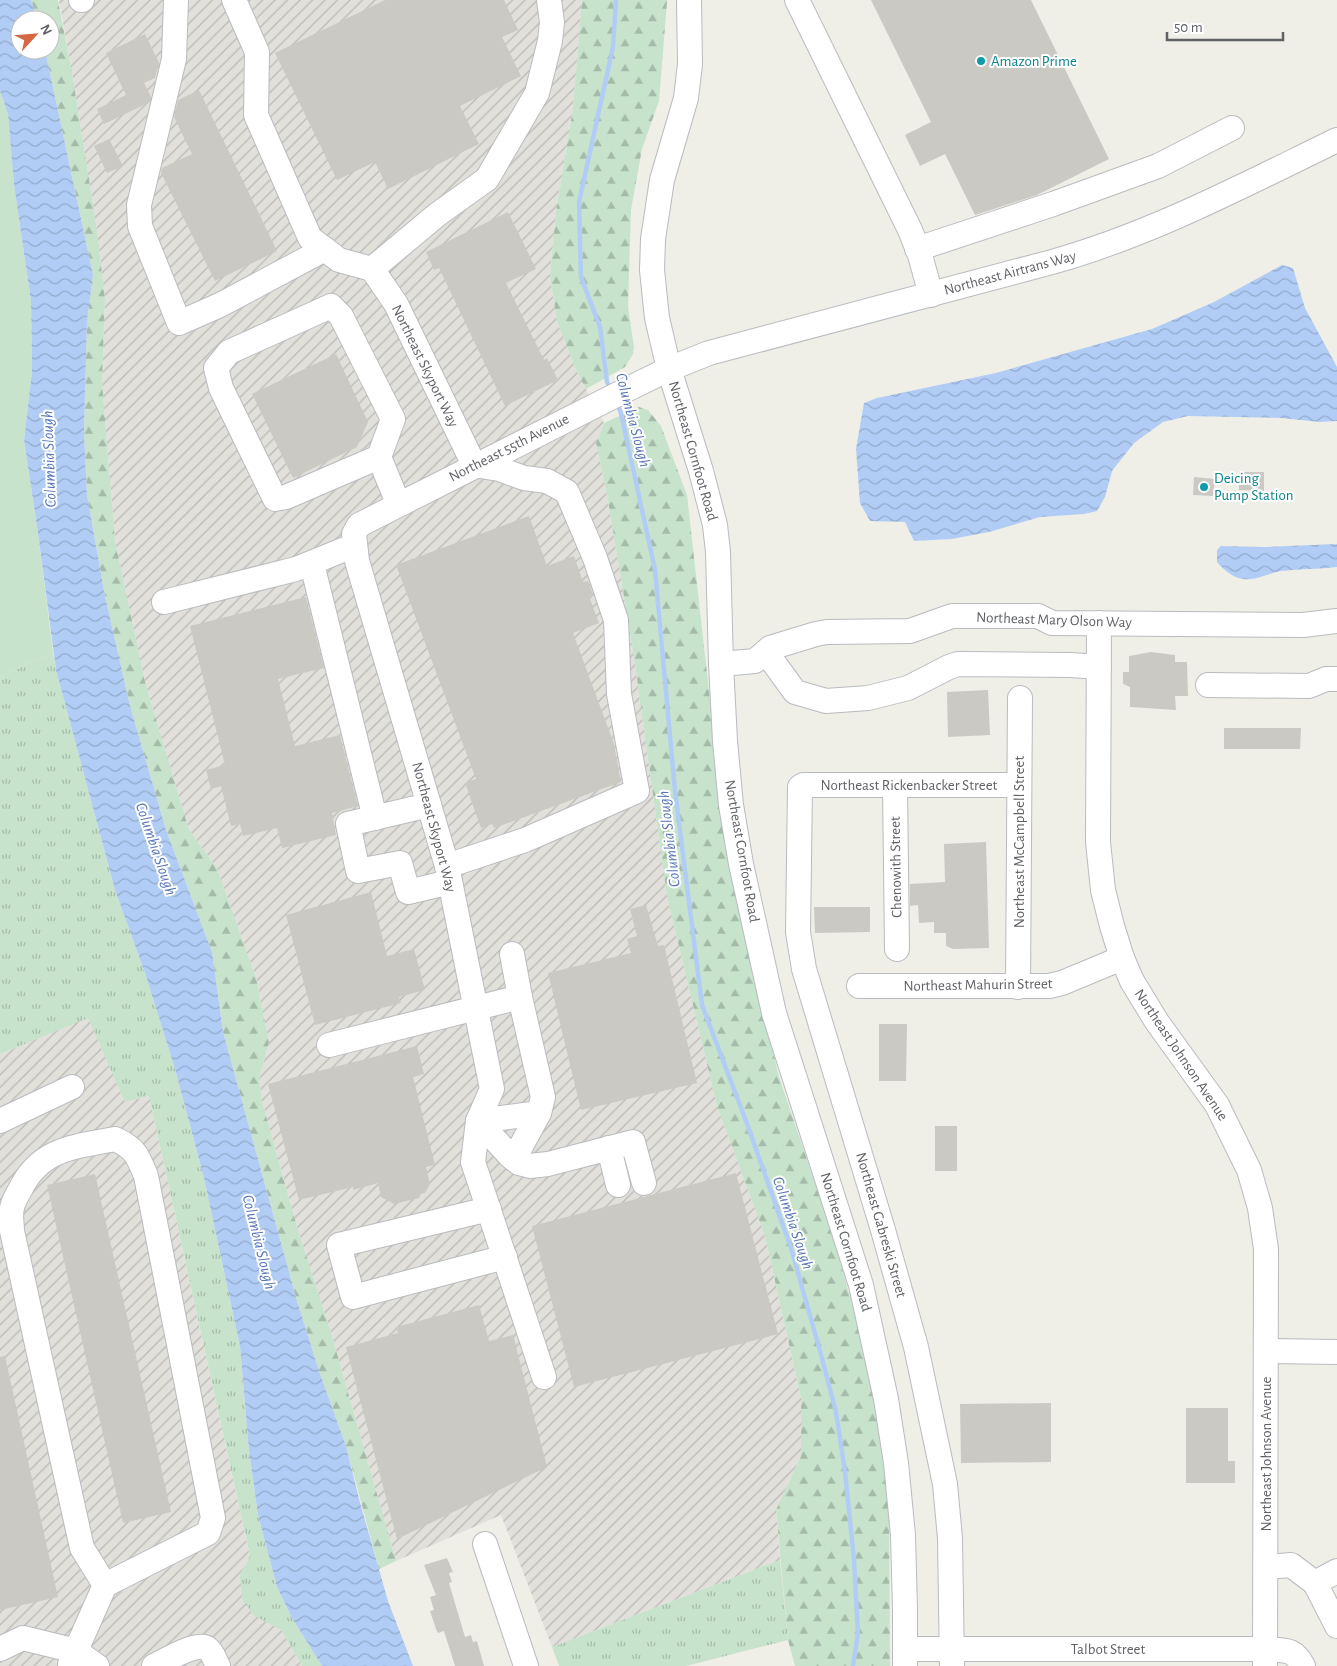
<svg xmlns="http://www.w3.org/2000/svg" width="1337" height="1666" font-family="'Alegreya Sans',sans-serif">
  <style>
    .industrial { fill: url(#industrial-furrows) }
    .grass { fill: url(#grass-tufts) }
    .forest { fill: url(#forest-firs) }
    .park { fill: #c7e3cc }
    .water { fill: url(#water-waves) }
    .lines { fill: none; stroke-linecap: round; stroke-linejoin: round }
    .stream { stroke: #b1cdf6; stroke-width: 4.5 }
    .building { fill: #cbc9c4 }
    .minor-casing { stroke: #b9bbbf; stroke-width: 26 }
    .minor { stroke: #fff; stroke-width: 24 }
    .culture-dot { fill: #0f9aa8; stroke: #fff; stroke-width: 2 }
    .labels { text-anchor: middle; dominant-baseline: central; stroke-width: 4; stroke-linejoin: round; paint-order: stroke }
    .culture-label { font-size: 15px; fill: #0d838f; stroke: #fff; text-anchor: start }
    .street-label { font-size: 15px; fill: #5f6166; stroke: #fff }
    .water-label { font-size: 16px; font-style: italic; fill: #5575b7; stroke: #fff }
  </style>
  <defs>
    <pattern id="industrial-furrows" width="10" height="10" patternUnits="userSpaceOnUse" patternTransform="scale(1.25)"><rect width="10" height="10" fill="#e1e0db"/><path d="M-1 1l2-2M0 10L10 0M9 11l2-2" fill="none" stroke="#bab9b5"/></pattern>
    <pattern id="grass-tufts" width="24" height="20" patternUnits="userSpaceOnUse" patternTransform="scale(1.25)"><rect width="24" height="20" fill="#c7e3cc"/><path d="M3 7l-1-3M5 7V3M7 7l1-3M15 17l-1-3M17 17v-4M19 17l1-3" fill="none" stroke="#a5bba9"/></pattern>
    <pattern id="forest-firs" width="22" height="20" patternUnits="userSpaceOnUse" patternTransform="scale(1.25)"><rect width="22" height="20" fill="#c7e3cc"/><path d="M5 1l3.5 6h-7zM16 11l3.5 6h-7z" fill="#a5bba9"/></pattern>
    <pattern id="water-waves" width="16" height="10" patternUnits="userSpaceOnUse" patternTransform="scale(1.25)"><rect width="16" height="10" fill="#b1cdf6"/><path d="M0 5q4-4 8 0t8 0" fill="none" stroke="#93aacb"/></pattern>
  </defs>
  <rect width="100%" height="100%" fill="#efefe7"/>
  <g class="industrial">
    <polygon points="59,0 582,0 573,108 556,212 550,276 557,321 576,370 604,423 596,443 607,495 634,657 667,896 717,1106 765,1236 801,1398 801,1456 776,1510 780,1560 552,1647 501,1515 396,1561 332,1336 297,1227 262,1101 259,1079 269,1042 256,978 217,868 189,830 145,682 115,541 102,382 105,299 96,223 72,73"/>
    <polygon points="88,1017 125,1102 149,1096 250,1557 240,1575 269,1623 281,1630 302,1666 0,1666 0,1054"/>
  </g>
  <g class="grass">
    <polygon points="53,652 56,670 115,890 145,973 175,1069 204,1178 240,1346 249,1451 258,1515 277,1587 292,1618 322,1666 302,1666 281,1630 253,1615 242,1599 240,1575 250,1556 149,1096 125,1102 88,1018 0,1054 0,677"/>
    <polygon points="780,1560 788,1640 686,1666 559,1666 552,1647"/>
  </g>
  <g class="forest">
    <polygon points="31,0 58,0 72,73 96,223 105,299 102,382 115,541 145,682 189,830 217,868 256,978 269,1042 259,1079 262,1101 297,1227 332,1336 396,1561 379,1569 346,1446 319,1371 297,1301 223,1032 212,952 166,830 130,706 105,596 87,495 84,433 87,321 93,275 45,50 50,50 50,20 37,20"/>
    <polygon points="582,0 667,0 667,2 659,101 642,149 631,210 628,307 634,347 633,354 625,367 586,389 576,370 557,321 550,276 556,212 573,108"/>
    <polygon points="639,407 648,410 661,426 687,495 728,861 779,1077 835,1242 870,1370 889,1496 890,1666 795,1666 788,1640 776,1510 801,1456 801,1398 765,1236 717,1106 667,896 634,657 607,495 596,443 604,423"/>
  </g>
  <polygon class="park" points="0,91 8,114 14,185 31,301 32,371 24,440 38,533 53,652 0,677"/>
  <g class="water">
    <polygon points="0,0 31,0 37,20 20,20 20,50 45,50 93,275 87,321 84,433 87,495 105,596 130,706 166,830 212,952 223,1032 297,1301 319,1371 346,1446 359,1499 388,1601 413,1666 322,1666 292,1618 277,1587 258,1515 249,1451 240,1346 204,1178 175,1069 145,973 115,890 56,670 38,533 24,440 32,371 31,301 14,185 8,114 0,91"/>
    <polygon points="1282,265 1293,268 1305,308 1337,367 1337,421 1320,422 1281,418 1188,416 1163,422 1134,443 1112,471 1105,497 1097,511 1084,514 1040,517 989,532 952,539 914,541 905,522 870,521 860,503 856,449 864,403 877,398 996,373 1152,329 1214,302"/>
    <path d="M 1337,544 L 1337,567 C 1319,569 1300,569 1281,571 C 1269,573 1256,581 1243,579 C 1233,578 1223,569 1217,562 L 1217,550 L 1221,546 L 1265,547 Z"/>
  </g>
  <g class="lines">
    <g class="stream">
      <polyline points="611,389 607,382 600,327 581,277 579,202 613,47 616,0"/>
      <polyline points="617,403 621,413 655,570 675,791 702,1005 746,1121 791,1248 820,1351 836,1412 845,1472 854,1560 858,1633 853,1666"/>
    </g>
  </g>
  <g class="building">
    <polygon points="385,0 504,0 518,30 502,37 521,76 460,106 479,144 388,189 375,162 337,180 275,53"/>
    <polygon points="871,0 1031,0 1109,159 1037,195 975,215 945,154 920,166 905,135 931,122"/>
    <polygon points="145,34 159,63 155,78 144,83 151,97 150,102 104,124 97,109 126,95 106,53"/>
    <polygon points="199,90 277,251 215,281 161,173 162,168 192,154 174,117 178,100"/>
    <polygon points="109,139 123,166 107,173 94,146"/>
    <polygon points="508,212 536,269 506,283 544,360 547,358 558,380 505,406 439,268 434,270 426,252"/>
    <polygon points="336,354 368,422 357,447 293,478 252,394"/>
    <polygon points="1239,472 1264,472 1264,491 1239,490"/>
    <polygon points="1194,477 1215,479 1213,496 1193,495"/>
    <polygon points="529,516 547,566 574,556 583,582 588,581 593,594 589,596 599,623 573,633 614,744 621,782 494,828 492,824 481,828 465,783 476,779 396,565"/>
    <polygon points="306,597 324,668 278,679 295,746 340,735 358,806 332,813 336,835 282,848 277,828 243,836 240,824 231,826 221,786 211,789 206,770 225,765 190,626"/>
    <polygon points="1151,652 1175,655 1175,662 1187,662 1188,696 1175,696 1176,710 1130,707 1130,687 1123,684 1123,672 1129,672 1129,656"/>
    <polygon points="988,690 990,735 948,737 947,692"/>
    <polygon points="1224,728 1301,728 1300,749 1224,749"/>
    <polygon points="986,842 989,948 953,949 946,946 946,933 934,933 934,922 919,923 918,905 910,906 910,884 945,882 944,844"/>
    <polygon points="371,892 387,956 414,949 425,990 399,997 401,1003 315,1025 286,915"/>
    <polygon points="646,905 658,946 664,945 697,1083 581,1110 548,973 631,953 627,939 637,936 630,909"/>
    <polygon points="814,907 870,907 870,932 815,933"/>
    <polygon points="879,1024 907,1024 906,1081 879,1081"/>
    <polygon points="417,1046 424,1074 413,1077 435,1165 426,1167 430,1184 425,1193 421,1194 419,1198 394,1204 381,1197 378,1183 353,1190 353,1187 299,1200 268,1084"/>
    <rect x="935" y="1126" width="22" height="45"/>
    <polygon points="736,1173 778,1334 574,1387 532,1226"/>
    <polygon points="95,1174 171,1512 123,1523 47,1185"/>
    <polygon points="479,1305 489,1341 513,1335 547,1467 397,1539 346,1347 398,1333 396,1327"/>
    <polygon points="5,1356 58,1597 0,1610 0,1357"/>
    <polygon points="1051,1403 1051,1462 961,1463 960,1404"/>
    <polygon points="1186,1408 1228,1408 1228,1461 1235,1461 1235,1483 1186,1483"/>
    <polygon points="447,1558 453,1572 449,1573 452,1582 449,1583 465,1637 471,1635 473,1642 477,1641 484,1666 455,1666 444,1631 438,1633 436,1629 430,1611 434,1610 430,1597 436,1595 424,1565"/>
  </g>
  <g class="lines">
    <defs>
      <g id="minor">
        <polyline points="81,0 82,0"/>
        <polyline points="176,0 174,59 139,205 140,226 179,323 220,305 325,249"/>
        <polyline points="234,0 257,52 256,115 310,238 339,260 372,269"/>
        <polyline points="689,0 690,64 686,98 662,180 653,239 652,270 657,318 669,369 701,471 715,525 718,552 721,664 725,741 731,805 741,864 774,1013 861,1285 886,1399 896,1463 903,1535 905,1610 905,1666"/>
        <polyline points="797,0 910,230 920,255 931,295"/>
        <polyline points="917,249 1053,204 1158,166 1232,128"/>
        <polyline points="372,269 396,304 474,465 499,469 524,478 547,481 567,492 595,558 616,620 619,694 637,791 525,840 447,866"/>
        <polyline points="372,269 438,214 487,179 537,93 550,41 552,22 549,0"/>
        <polyline points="379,457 393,419 341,316 331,306 229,352 216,368 221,388 275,499 286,497 379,457 398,503"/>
        <polyline points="312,564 375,818"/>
        <polyline points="164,602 296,569 355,545"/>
        <polyline points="1099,623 1098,842 1103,890 1112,926 1122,958 1132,981 1157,1022 1217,1105 1249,1170 1260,1208 1266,1249 1265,1666"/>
        <polyline points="766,652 795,692 826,701 868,698 908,688 949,667 958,664 1071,665 1099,667"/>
        <polyline points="721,664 755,661 770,648 816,634 827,632 910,631 952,616 1038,616 1052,623 1303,625 1337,621"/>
        <polyline points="1208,685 1309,686 1326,679 1337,679"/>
        <polyline points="895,785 897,949"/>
        <polyline points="429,805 348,824 358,871 400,863 408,892 450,882"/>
        <polyline points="512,954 520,997"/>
        <polyline points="859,986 1049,986 1062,983 1122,958"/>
        <polyline points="1018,987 1020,698"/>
        <polyline points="329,1045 520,997 543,1097 539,1113 514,1159"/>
        <polyline points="0,1121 72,1087"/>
        <polyline points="478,1121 510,1156 519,1163 530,1166 548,1164 633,1142 644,1183"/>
        <polyline points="478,1121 539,1113"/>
        <path d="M 115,1139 C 135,1148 138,1156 146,1176 L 213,1518 L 208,1533 L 105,1585 L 82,1548 L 12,1231 C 12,1224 10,1215 12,1208 C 13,1202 17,1195 20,1190 C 40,1148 74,1147 115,1139 Z"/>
        <polyline points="609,1148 618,1185"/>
        <polyline points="489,1209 339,1245 353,1297 505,1257"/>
        <polyline points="1267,1351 1337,1352"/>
        <path d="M 544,1377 L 473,1162 L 478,1121 L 492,1089 L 447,866 L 357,561 L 354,534 L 359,525 L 632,387 L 669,369 L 709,353 L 1052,262 C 1152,234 1244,185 1337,140"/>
        <polyline points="485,1544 526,1666"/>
        <polyline points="1266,1567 1291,1565 1315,1583"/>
        <polyline points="1337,1571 1315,1583 1337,1626"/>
        <polyline points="0,1649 23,1638 76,1651 97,1666"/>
        <path d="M 905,1649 L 1265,1649 C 1284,1651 1293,1647 1303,1666"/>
        <polyline points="70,1664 105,1585"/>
        <path d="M 154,1666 C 165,1661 198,1640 208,1649 C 213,1652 215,1661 218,1666"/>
        <polyline points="952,1666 950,1538 945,1484 916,1347 883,1230 804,969 798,932 800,787 803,785 1019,785"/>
      </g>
    </defs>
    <use href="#minor" class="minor-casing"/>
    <use href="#minor" class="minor"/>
  </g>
  <g class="culture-dot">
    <circle cx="981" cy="61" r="5"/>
    <circle cx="1204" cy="487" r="5"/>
  </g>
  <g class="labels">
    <g class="culture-label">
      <text x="991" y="61">Amazon Prime</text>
      <text x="1214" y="478">Deicing<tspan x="1214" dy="17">Pump Station</tspan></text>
    </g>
    <g class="street-label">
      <text transform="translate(1010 273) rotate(-15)">Northeast Airtrans Way</text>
      <text transform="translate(425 366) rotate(64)">Northeast Skyport Way</text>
      <text transform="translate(509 448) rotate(-27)">Northeast 55th Avenue</text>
      <text transform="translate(693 451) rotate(74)">Northeast Cornfoot Road</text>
      <text transform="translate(1054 620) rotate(2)">Northeast Mary Olson Way</text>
      <text x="909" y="785">Northeast Rickenbacker Street</text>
      <text transform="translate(434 827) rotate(75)">Northeast Skyport Way</text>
      <text transform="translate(1019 842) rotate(-90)">Northeast McCampbell Street</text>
      <text transform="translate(742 851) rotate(80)">Northeast Cornfoot Road</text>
      <text transform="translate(896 867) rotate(-91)">Chenowith Street</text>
      <text transform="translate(978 985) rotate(-1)">Northeast Mahurin Street</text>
      <text transform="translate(1181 1055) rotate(56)">Northeast Johnson Avenue</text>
      <text transform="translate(881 1225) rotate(74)">Northeast Gabreski Street</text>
      <text transform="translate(846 1242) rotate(73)">Northeast Cornfoot Road</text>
      <text transform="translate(1266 1454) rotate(-90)">Northeast Johnson Avenue</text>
      <text x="1108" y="1649">Talbot Street</text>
    </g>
    <g class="water-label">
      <text transform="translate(633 420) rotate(75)">Columbia Slough</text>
      <text transform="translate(49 459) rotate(-92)">Columbia Slough</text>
      <text transform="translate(669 839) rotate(-97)">Columbia Slough</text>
      <text transform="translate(156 849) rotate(71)">Columbia Slough</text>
      <text transform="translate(793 1223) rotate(71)">Columbia Slough</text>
      <text transform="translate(259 1242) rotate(76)">Columbia Slough</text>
    </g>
  </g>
  <g transform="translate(35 35) rotate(64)"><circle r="24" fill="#ffffff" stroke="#bfc0c2"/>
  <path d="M0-4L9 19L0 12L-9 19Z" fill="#d76846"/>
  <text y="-8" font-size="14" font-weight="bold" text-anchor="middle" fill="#5f6166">N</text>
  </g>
  <path d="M1167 32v8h116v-8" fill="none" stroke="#5f6166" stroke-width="2.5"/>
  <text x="1174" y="32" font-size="15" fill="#5f6166" stroke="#ffffff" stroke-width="4" paint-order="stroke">50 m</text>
</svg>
